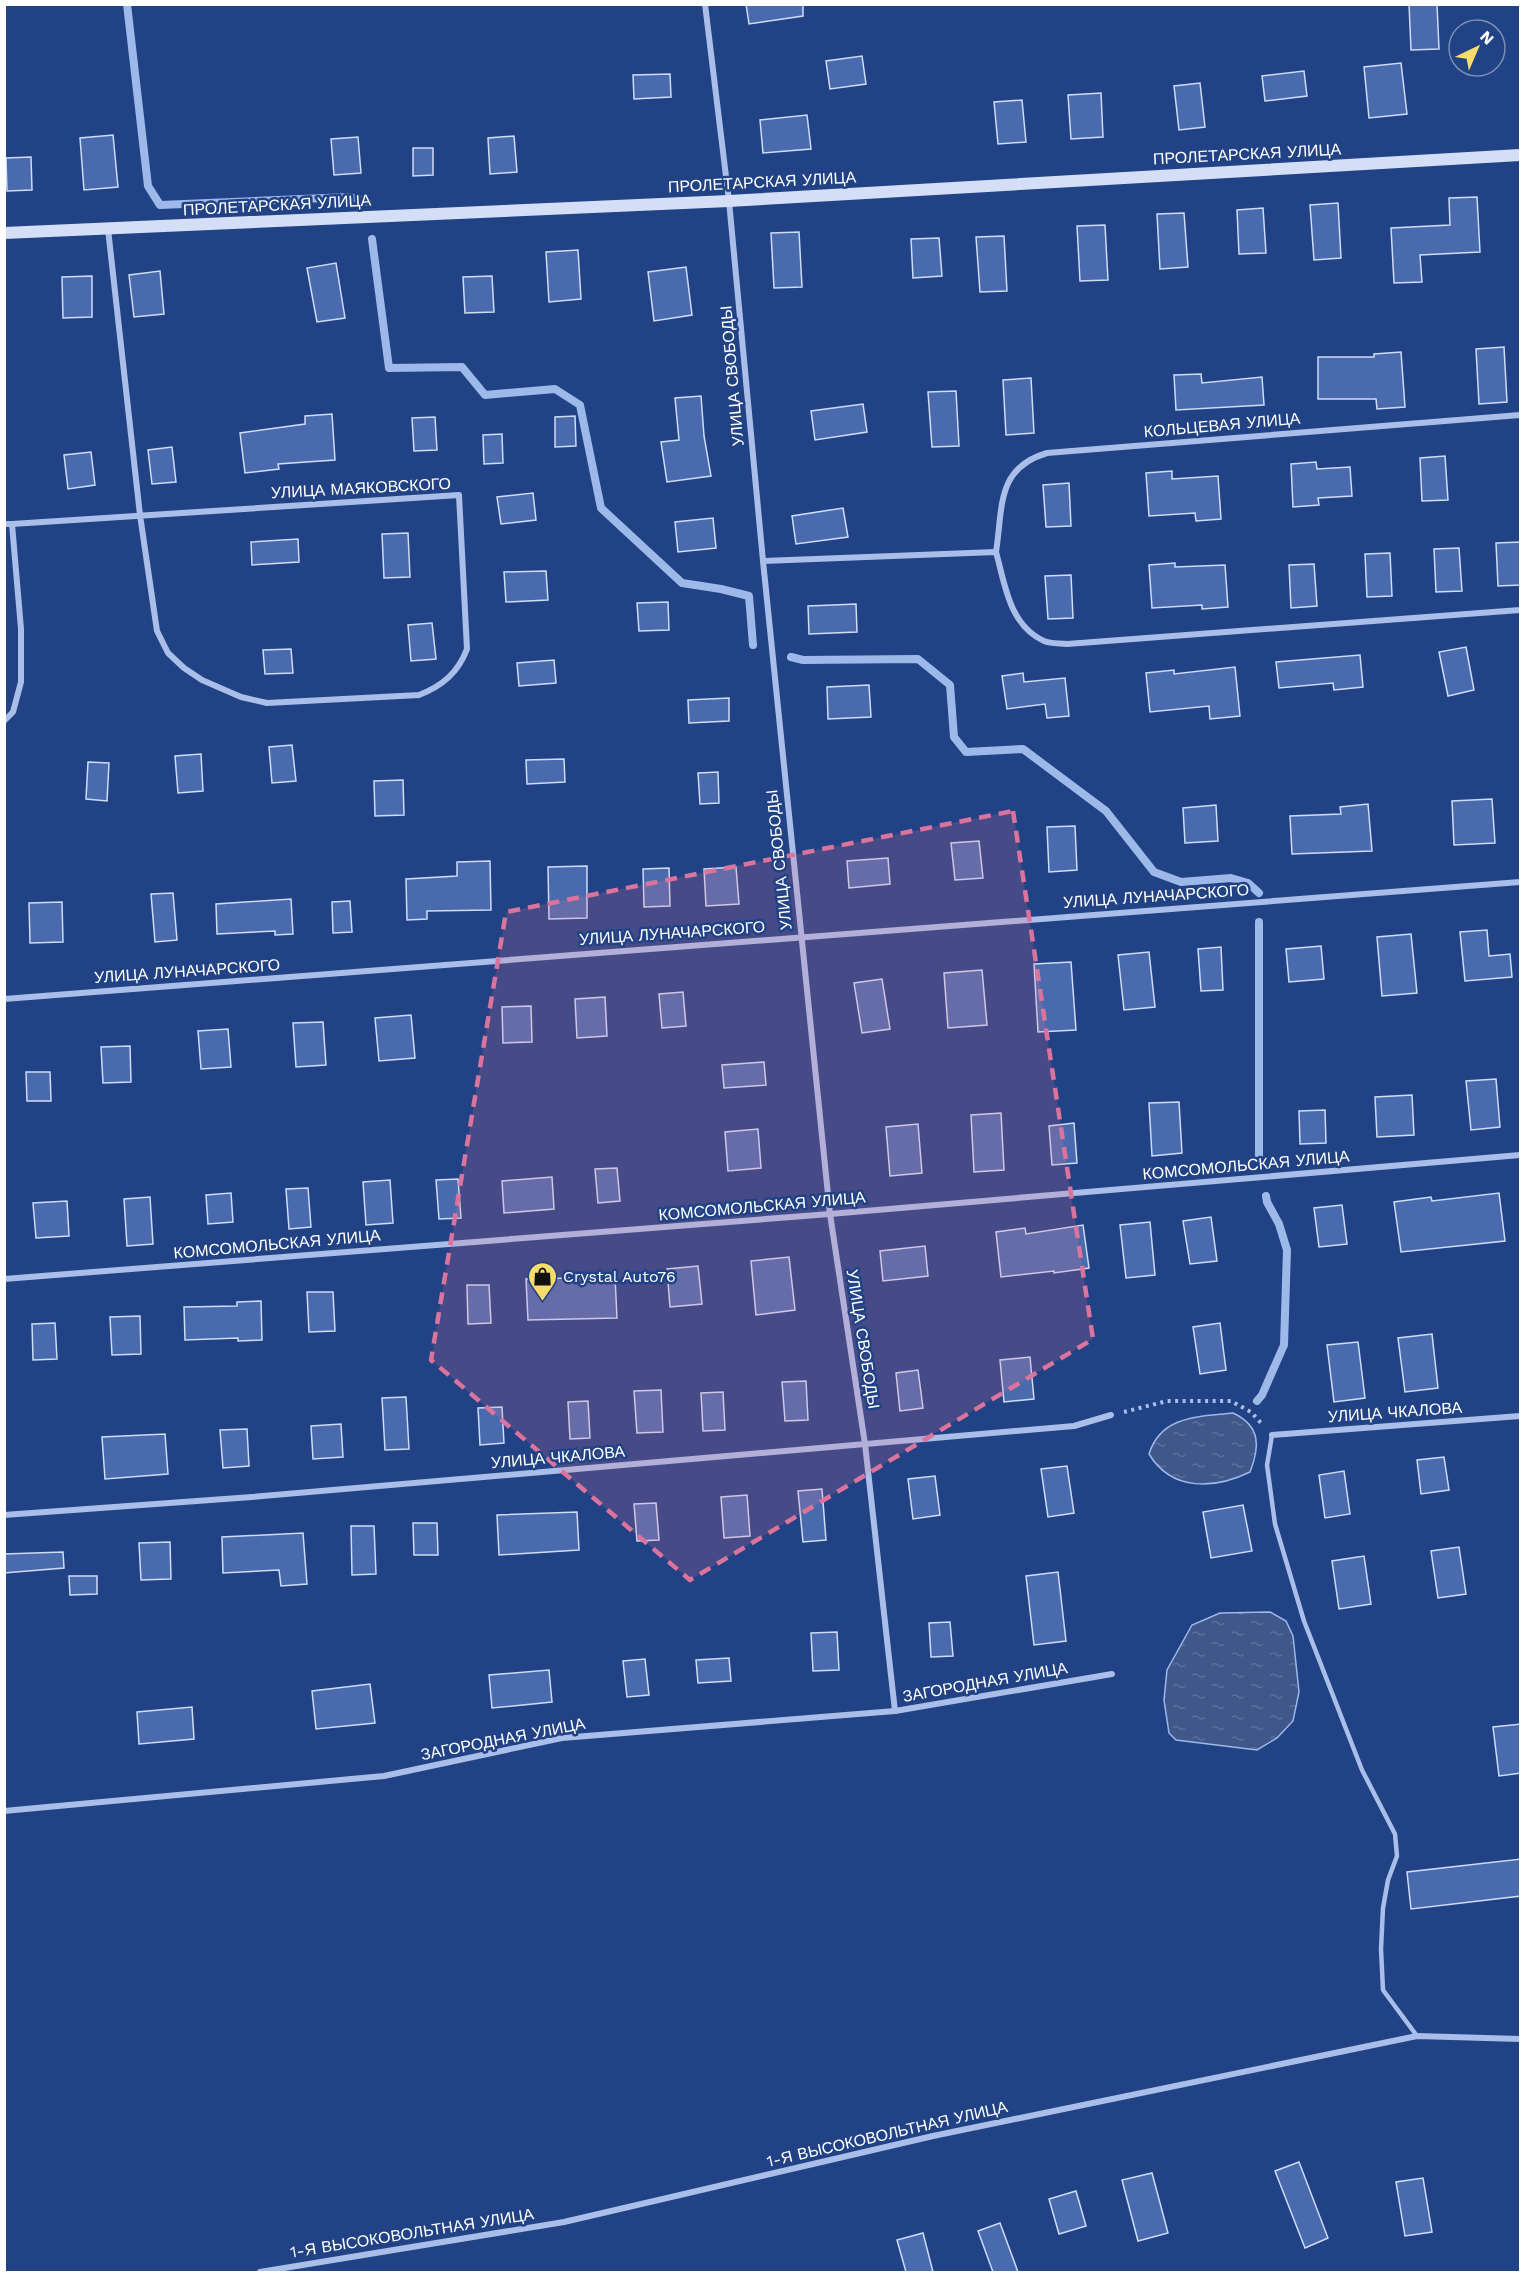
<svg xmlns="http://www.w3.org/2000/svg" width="1525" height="2277" font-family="'Work Sans',sans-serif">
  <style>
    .water { fill: url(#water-ripples); stroke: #9db9ea; stroke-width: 1.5 }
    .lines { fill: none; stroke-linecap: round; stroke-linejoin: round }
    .stream { stroke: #9db9ea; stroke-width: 8 }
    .building { fill: #496bad; stroke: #cddcf7; stroke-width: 1.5 }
    .path { stroke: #a9bfe9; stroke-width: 4; stroke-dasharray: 3 4.5; stroke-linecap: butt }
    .lane { stroke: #a9bfe9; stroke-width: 4.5 }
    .street { stroke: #a9bfe9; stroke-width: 6 }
    .secondary { stroke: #d4dff7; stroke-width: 12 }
    .marked { fill: #da749d; fill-opacity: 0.2; stroke: #da749d; stroke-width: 4.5; stroke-dasharray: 12 8; stroke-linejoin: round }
    .labels { text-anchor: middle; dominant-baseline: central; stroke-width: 5; stroke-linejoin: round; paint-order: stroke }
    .street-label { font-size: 16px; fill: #fff; stroke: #214284 }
    .poi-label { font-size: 16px; fill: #fff; stroke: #214284; text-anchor: start }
  </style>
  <defs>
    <pattern id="water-ripples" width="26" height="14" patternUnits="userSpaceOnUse" patternTransform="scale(1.5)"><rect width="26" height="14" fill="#3f5789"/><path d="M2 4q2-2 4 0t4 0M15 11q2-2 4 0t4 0" fill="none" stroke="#5c709b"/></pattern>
  </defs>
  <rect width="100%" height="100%" fill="#214284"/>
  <g class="water">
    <path d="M 1233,1413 C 1261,1426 1260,1447 1250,1472 C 1215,1489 1172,1492 1149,1454 C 1161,1415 1199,1417 1233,1413 Z"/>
    <polygon points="1270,1612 1286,1621 1293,1636 1299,1692 1293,1721 1277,1738 1257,1750 1176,1740 1169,1733 1164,1700 1167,1670 1192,1625 1220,1613"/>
  </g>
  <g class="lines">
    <g class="stream">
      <polyline points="127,4 148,186 160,205 350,197 368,202"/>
      <polyline points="372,239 389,368 462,367 485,395 555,389 580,405 601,508 682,583 721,589 749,596 753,645"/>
      <polyline points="791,657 803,660 918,659 950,685 954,737 966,752 1023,749 1106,811 1154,872 1181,882 1231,878 1248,883 1259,893"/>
      <polyline points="1259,1158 1259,922"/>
      <polyline points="1257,1401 1262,1395 1284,1345 1287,1250 1279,1224 1267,1202 1266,1196"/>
    </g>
  </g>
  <g class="building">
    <polygon points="746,4 803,4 803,16 749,24"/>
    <polygon points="1409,4 1437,4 1439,49 1411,50"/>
    <polygon points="862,56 866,84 830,89 826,61"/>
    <polygon points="1401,63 1407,114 1369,118 1364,67"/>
    <polygon points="1304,71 1307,96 1265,101 1262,76"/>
    <polygon points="670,74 671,97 634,99 633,75"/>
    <polygon points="1200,83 1205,127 1179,130 1174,86"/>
    <polygon points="1101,93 1103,137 1071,139 1068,95"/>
    <polygon points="1022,100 1026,142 998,144 994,102"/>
    <polygon points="807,115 811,149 763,153 760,120"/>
    <polygon points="113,135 118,187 84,190 80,138"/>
    <polygon points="514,136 517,172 490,174 488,138"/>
    <polygon points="358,137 361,173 334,175 331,139"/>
    <polygon points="413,148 433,148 433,175 413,176"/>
    <polygon points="31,157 32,190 7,191 6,158"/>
    <polygon points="1477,197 1480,252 1420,255 1422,282 1394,283 1391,228 1450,225 1449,198"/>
    <polygon points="1338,203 1341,258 1314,260 1310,205"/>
    <polygon points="1263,208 1266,253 1239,254 1237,210"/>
    <polygon points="1184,213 1188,267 1160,269 1157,214"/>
    <polygon points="1105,225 1108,280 1080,281 1077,226"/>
    <polygon points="799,232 802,287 774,288 771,233"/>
    <polygon points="1004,236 1007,291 980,292 976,237"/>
    <polygon points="939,238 942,276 913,278 911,239"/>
    <polygon points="578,250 581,299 549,302 546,252"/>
    <polygon points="336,263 345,318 317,322 307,268"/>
    <polygon points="686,267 692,315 654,321 648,272"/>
    <polygon points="160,271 164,314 134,317 129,275"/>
    <polygon points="92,276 92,317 63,318 62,277"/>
    <polygon points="492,276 494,312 465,313 463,277"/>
    <polygon points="1504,347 1507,402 1479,404 1476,349"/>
    <polygon points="1401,352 1405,407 1377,409 1376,399 1318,399 1318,357 1374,357 1374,354"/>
    <polygon points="1201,374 1202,383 1262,377 1264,405 1176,410 1174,375"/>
    <polygon points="1031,378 1034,433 1006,435 1003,380"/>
    <polygon points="956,391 959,446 932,447 928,392"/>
    <polygon points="701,396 704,436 711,476 667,482 661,442 679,440 675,398"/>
    <polygon points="863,404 867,432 815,440 811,411"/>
    <polygon points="332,414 335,460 278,464 279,469 245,473 240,433 305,424 305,416"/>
    <polygon points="575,416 576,446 555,447 555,417"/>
    <polygon points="435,417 437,450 414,451 412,418"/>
    <polygon points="502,434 503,463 484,464 483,435"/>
    <polygon points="172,447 176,482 152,484 148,450"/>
    <polygon points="91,452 95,485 68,489 64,455"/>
    <polygon points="1445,456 1448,500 1422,501 1420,458"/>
    <polygon points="1316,462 1317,469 1350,467 1352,496 1318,498 1319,505 1293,507 1291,464"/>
    <polygon points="1172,471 1172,479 1218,476 1221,519 1196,521 1195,513 1149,516 1146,473"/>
    <polygon points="1069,483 1071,526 1046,527 1043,485"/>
    <polygon points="533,493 536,520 501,524 497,497"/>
    <polygon points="843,508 848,537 796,544 792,516"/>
    <polygon points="713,518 716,548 678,552 675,522"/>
    <polygon points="408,533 410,577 384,578 382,534"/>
    <polygon points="298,539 299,562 252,565 251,542"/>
    <polygon points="1521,542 1521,585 1498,586 1496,543"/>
    <polygon points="1459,548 1462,591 1436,592 1434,549"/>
    <polygon points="1390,553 1392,596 1367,597 1365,554"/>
    <polygon points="1175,563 1175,567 1225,565 1228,607 1202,609 1202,605 1152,608 1149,565"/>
    <polygon points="1314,564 1317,606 1291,608 1289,565"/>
    <polygon points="546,571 548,600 506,602 504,572"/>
    <polygon points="1071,575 1073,618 1048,619 1045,576"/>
    <polygon points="668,602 669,630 639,631 637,603"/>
    <polygon points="856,604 857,632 809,634 808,606"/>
    <polygon points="432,623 436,659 411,661 408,625"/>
    <polygon points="1466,647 1474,690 1448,696 1439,652"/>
    <polygon points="291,649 293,673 265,674 263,650"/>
    <polygon points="1360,655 1363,687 1334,690 1333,683 1279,688 1276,662"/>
    <polygon points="554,660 556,683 519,686 517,663"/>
    <polygon points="1235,667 1240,716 1210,719 1209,706 1150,712 1146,673 1174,670 1174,674"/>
    <polygon points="1023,673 1024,682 1065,678 1069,716 1047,718 1045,704 1007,709 1002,676"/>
    <polygon points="869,685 871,717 828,719 827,687"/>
    <polygon points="729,698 729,721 689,723 688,700"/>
    <polygon points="292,745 296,781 272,783 269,747"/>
    <polygon points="201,754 203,791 178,793 175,756"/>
    <polygon points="564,759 565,782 527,784 526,760"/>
    <polygon points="88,762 109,763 107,801 86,799"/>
    <polygon points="718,772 719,803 700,804 698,773"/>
    <polygon points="403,780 404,815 375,816 374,781"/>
    <polygon points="1492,799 1495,843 1454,845 1452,801"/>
    <polygon points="1368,804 1372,851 1292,854 1290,816 1341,814 1340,807"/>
    <polygon points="1216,805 1218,841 1185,843 1183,808"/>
    <polygon points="1075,826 1077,870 1049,872 1047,827"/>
    <polygon points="979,841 983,878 955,880 951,843"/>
    <polygon points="888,858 890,884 849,888 847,861"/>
    <polygon points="490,861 491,910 427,911 427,919 407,920 406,879 457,876 457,862"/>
    <polygon points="587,866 587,918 549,919 548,867"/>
    <polygon points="736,867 739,904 706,906 704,869"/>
    <polygon points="669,868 670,906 644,907 643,869"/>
    <polygon points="173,893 177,940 155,942 151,894"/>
    <polygon points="291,899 293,934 275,935 275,931 217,934 216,904"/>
    <polygon points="350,901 352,932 333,933 332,902"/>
    <polygon points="62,902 63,942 30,943 29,903"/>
    <polygon points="1487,930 1489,956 1510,954 1512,977 1465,981 1460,932"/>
    <polygon points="1411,934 1417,993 1382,996 1377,937"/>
    <polygon points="1321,946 1324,979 1289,982 1286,949"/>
    <polygon points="1221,947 1223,990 1201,991 1198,949"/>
    <polygon points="1149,952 1155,1007 1124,1010 1118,955"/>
    <polygon points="1071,962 1076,1030 1038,1032 1034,964"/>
    <polygon points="982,970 987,1025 948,1028 944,973"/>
    <polygon points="882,979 890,1029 862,1033 854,983"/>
    <polygon points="683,992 686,1026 662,1028 659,994"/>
    <polygon points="605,997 607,1036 577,1038 575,999"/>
    <polygon points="531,1006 532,1042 503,1043 502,1007"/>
    <polygon points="411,1015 415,1058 379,1061 375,1018"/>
    <polygon points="323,1022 326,1065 296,1067 293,1023"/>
    <polygon points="228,1029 231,1067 201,1069 198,1031"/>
    <polygon points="130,1046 131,1082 103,1083 101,1047"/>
    <polygon points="764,1062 766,1085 724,1088 722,1065"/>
    <polygon points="26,1072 50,1072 51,1101 27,1101"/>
    <polygon points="1496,1079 1500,1127 1471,1130 1466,1081"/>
    <polygon points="1412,1095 1414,1135 1377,1137 1375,1097"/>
    <polygon points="1179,1102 1182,1153 1152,1156 1149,1103"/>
    <polygon points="1325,1110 1326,1143 1300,1144 1299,1111"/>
    <polygon points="1001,1113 1004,1170 974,1172 971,1115"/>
    <polygon points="1074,1123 1077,1163 1052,1165 1049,1126"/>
    <polygon points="918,1124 922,1173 890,1176 886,1127"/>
    <polygon points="758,1129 761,1168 728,1171 725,1132"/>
    <polygon points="617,1168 620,1201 598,1203 595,1169"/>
    <polygon points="552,1177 554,1209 504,1213 502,1181"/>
    <polygon points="458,1179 461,1218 439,1219 436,1180"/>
    <polygon points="390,1180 393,1223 366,1225 363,1182"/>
    <polygon points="308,1188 311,1227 289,1229 286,1189"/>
    <polygon points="231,1193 233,1222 208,1224 206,1195"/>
    <polygon points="1499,1193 1505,1241 1401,1252 1394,1202 1431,1197 1432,1201"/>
    <polygon points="150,1197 153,1244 127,1246 124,1199"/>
    <polygon points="67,1201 69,1236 36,1238 33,1203"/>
    <polygon points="1342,1205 1347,1244 1319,1247 1314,1208"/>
    <polygon points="1211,1217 1217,1261 1190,1264 1183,1221"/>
    <polygon points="1150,1222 1155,1275 1126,1278 1120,1225"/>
    <polygon points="1083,1225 1089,1268 1054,1273 1054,1271 1001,1277 996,1232 1025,1228 1026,1234"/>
    <polygon points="925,1246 928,1276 883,1281 880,1251"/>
    <polygon points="789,1257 795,1310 756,1315 751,1261"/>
    <polygon points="698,1266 702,1304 670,1307 667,1269"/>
    <polygon points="615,1277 617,1318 528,1320 526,1279"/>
    <polygon points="467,1285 489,1285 491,1323 468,1324"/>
    <polygon points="307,1292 333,1292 335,1331 309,1332"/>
    <polygon points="261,1301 262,1340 238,1341 238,1338 185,1340 184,1307 237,1306 237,1302"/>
    <polygon points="140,1316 141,1354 112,1355 110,1317"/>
    <polygon points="55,1323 57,1359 33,1360 32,1324"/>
    <polygon points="1220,1323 1226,1370 1200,1374 1193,1327"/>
    <polygon points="1432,1334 1438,1388 1405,1392 1398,1338"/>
    <polygon points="1358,1342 1365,1398 1334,1402 1327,1345"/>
    <polygon points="1030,1357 1034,1399 1004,1402 1000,1360"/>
    <polygon points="918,1370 923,1408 900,1411 896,1373"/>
    <polygon points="806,1381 808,1420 785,1421 782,1382"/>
    <polygon points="661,1390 663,1432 637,1433 634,1391"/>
    <polygon points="723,1392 725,1430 703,1431 701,1393"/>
    <polygon points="406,1397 409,1449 385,1450 382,1398"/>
    <polygon points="588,1401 590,1438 570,1439 568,1402"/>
    <polygon points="502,1407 504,1443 480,1445 478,1408"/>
    <polygon points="341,1424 343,1457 313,1459 311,1426"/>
    <polygon points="247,1429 249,1466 223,1468 220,1430"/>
    <polygon points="165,1434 168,1474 105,1479 102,1437"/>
    <polygon points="1444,1457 1449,1490 1421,1494 1417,1460"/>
    <polygon points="1067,1466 1074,1513 1048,1517 1041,1469"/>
    <polygon points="1344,1471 1350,1514 1325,1518 1319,1475"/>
    <polygon points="935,1476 940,1515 913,1519 908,1479"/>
    <polygon points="822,1489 826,1540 803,1542 798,1491"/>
    <polygon points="747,1495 750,1536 724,1538 721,1497"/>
    <polygon points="656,1503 659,1540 637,1541 634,1504"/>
    <polygon points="1243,1505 1252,1551 1211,1558 1203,1512"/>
    <polygon points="577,1512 579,1550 499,1555 497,1515"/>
    <polygon points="413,1523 437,1523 438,1555 414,1555"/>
    <polygon points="351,1526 374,1526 376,1574 352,1575"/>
    <polygon points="303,1533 307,1584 281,1586 279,1570 223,1573 222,1537"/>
    <polygon points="170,1542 171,1579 141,1580 139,1543"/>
    <polygon points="1459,1547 1466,1594 1438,1598 1431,1551"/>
    <polygon points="63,1552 64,1568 4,1573 4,1554"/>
    <polygon points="1364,1556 1371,1604 1339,1609 1332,1561"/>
    <polygon points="1058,1572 1066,1641 1034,1645 1026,1576"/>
    <polygon points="69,1576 97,1576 97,1594 70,1595"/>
    <polygon points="950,1622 953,1656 931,1657 929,1623"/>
    <polygon points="837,1632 839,1670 813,1671 811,1633"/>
    <polygon points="729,1658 731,1681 698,1683 696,1660"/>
    <polygon points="645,1659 649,1695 627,1697 623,1661"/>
    <polygon points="549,1670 552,1702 492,1708 489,1675"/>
    <polygon points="370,1684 375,1723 316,1729 312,1691"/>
    <polygon points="192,1707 194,1739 139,1744 137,1712"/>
    <polygon points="1521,1724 1521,1773 1499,1776 1493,1727"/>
    <polygon points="1521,1859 1521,1896 1411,1909 1407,1872"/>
    <polygon points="1299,2162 1328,2238 1305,2248 1275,2171"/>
    <polygon points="1152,2173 1168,2233 1138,2241 1122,2180"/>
    <polygon points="1423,2178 1432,2232 1405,2236 1396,2182"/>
    <polygon points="1076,2191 1086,2226 1059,2234 1049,2199"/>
    <polygon points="1000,2223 1018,2272 993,2272 978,2231"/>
    <polygon points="923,2233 933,2272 906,2272 897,2240"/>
  </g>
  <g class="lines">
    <polyline class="path" points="1124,1412 1167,1401 1231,1401 1251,1412 1262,1424"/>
    <polyline class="lane" points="1272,1435 1267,1465 1275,1524 1304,1621 1362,1770 1395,1834 1397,1856 1388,1880 1383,1908 1381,1949 1383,1990 1417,2036"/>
    <g class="street">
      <polyline points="705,4 729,201 763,561 830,1214 865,1444 895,1711"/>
      <path d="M 4,524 L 12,524 L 459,495 L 467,649 C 458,673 442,686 419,695 L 267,703 L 241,697 L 202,680 L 184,668 L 168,653 L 157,631 L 140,515 L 108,229"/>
      <path d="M 996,552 C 1003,507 996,468 1047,453 L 1520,415"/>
      <path d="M 763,561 L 996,552 C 1005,584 1009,625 1044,641 C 1051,644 1060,643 1067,644 L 1520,610"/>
      <polyline points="4,721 13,712 21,682 21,629 12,524"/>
      <polyline points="4,999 1520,882"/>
      <polyline points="4,1279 830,1214 1520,1155"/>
      <polyline points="1272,1435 1520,1416"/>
      <polyline points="4,1515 252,1497 1074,1426 1111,1415"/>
      <polyline points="4,1811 384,1776 562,1738 895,1711 1112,1674"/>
      <polyline points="260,2272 564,2222 933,2136 1417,2036 1520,2039"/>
    </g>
    <polyline class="secondary" points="4,233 729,201 1520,155"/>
  </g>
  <path class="marked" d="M 1013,811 L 1093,1339 L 690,1580 L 431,1360 L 506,912 Z"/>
  <defs>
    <symbol id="shop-pin" viewBox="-11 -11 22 30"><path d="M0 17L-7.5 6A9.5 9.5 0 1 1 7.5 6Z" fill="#f6dc6a" stroke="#214284"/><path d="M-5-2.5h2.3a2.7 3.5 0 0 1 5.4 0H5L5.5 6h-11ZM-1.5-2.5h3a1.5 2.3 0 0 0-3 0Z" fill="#111"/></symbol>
  </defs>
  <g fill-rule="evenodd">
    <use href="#shop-pin" x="526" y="1260" width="33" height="45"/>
  </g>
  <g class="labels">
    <g class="street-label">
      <text transform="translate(1247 154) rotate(-3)">ПРОЛЕТАРСКАЯ УЛИЦА</text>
      <text transform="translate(762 182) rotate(-3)">ПРОЛЕТАРСКАЯ УЛИЦА</text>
      <text transform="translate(277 205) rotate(-3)">ПРОЛЕТАРСКАЯ УЛИЦА</text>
      <text transform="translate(732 376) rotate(-95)">УЛИЦА СВОБОДЫ</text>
      <text transform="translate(1222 425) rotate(-5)">КОЛЬЦЕВАЯ УЛИЦА</text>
      <text transform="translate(361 488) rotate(-3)">УЛИЦА МАЯКОВСКОГО</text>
      <text transform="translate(779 860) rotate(-96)">УЛИЦА СВОБОДЫ</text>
      <text transform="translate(1156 896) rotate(-4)">УЛИЦА ЛУНАЧАРСКОГО</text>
      <text transform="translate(672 933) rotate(-4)">УЛИЦА ЛУНАЧАРСКОГО</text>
      <text transform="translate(187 971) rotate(-4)">УЛИЦА ЛУНАЧАРСКОГО</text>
      <text transform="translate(1246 1165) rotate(-5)">КОМСОМОЛЬСКАЯ УЛИЦА</text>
      <text transform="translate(762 1206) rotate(-5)">КОМСОМОЛЬСКАЯ УЛИЦА</text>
      <text transform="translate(277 1244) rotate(-5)">КОМСОМОЛЬСКАЯ УЛИЦА</text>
      <text transform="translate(863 1339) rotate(81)">УЛИЦА СВОБОДЫ</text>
      <text transform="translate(1395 1412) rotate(-4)">УЛИЦА ЧКАЛОВА</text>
      <text transform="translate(558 1457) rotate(-5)">УЛИЦА ЧКАЛОВА</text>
      <text transform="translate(985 1682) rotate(-10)">ЗАГОРОДНАЯ УЛИЦА</text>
      <text transform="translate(503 1739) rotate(-11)">ЗАГОРОДНАЯ УЛИЦА</text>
      <text transform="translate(887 2134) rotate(-13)">1-Я ВЫСОКОВОЛЬТНАЯ УЛИЦА</text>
      <text transform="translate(412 2233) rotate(-9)">1-Я ВЫСОКОВОЛЬТНАЯ УЛИЦА</text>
    </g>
    <g class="poi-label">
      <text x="563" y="1276">Crystal Auto76</text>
    </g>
  </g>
  <rect width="1525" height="2277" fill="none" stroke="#ffffff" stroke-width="12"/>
  <g transform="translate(1477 48) rotate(44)"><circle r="28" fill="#214284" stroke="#7a8eb5" stroke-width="1.5"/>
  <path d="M0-4.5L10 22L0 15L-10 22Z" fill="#f6dc6a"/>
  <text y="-9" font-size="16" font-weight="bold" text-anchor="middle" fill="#ffffff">N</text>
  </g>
</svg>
